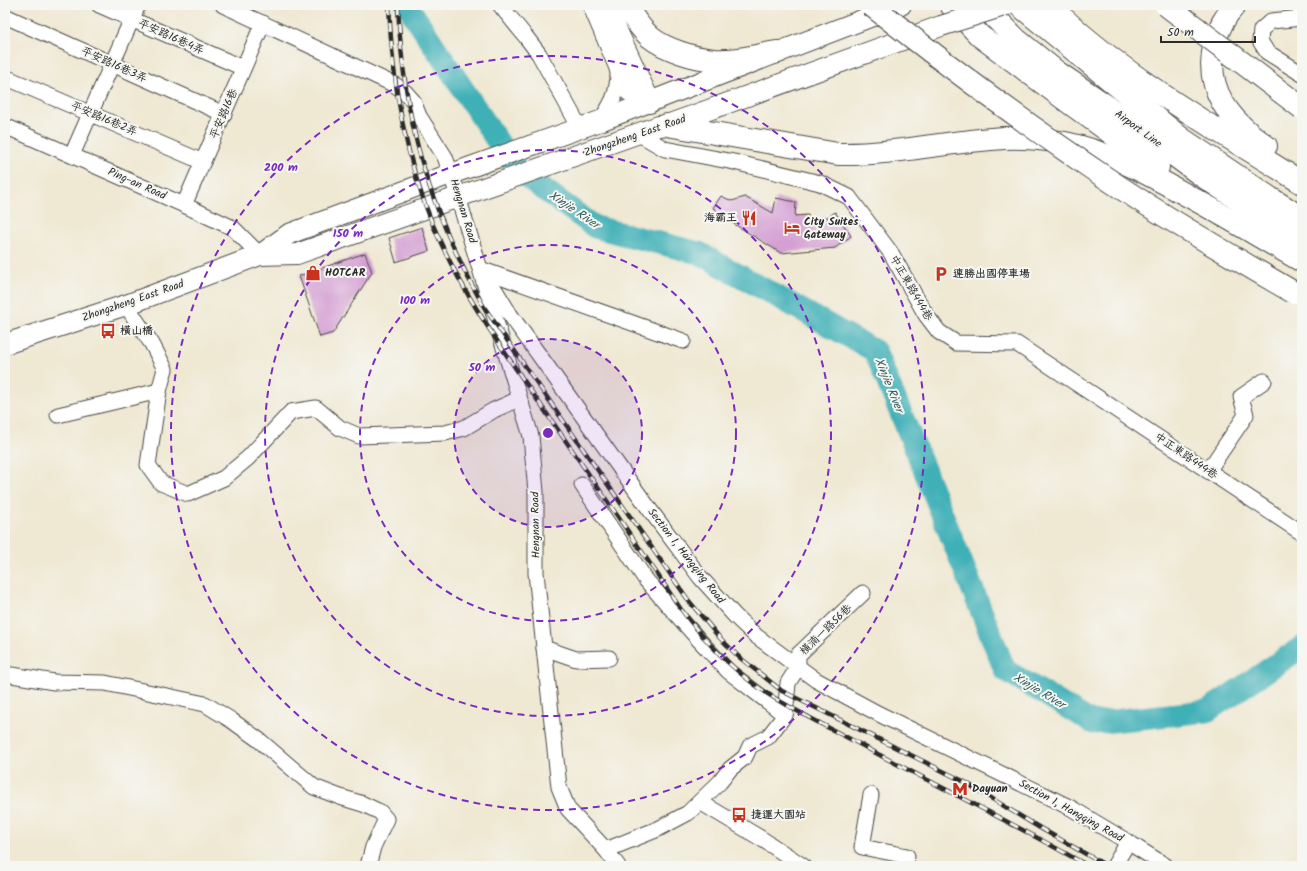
<svg xmlns="http://www.w3.org/2000/svg" width="1307" height="871" font-family="Kalam,'LXGW WenKai TC',sans-serif">
  <style>
    .lines { fill: none; stroke-linecap: round; stroke-linejoin: round }
    .river { stroke: #3fb0b7; stroke-width: 23 }
    .building { fill: #d49fd3 }
    .minor-casing { stroke: #484744; stroke-width: 17 }
    .major-casing { stroke: #484744; stroke-width: 22 }
    .highway-casing { stroke: #484744; stroke-width: 24 }
    .minor { stroke: #fff; stroke-width: 15 }
    .major { stroke: #fff; stroke-width: 20 }
    .highway { stroke: #fff; stroke-width: 22 }
    .rail-casing { stroke: #2b2b2b; stroke-width: 4.5 }
    .rail { stroke: #f6f6f2; stroke-width: 3; stroke-dasharray: 9; stroke-linecap: butt }
    .major-bridge-casing { stroke: #484744; stroke-width: 22; stroke-linecap: butt }
    .highway-bridge-casing { stroke: #484744; stroke-width: 24; stroke-linecap: butt }
    .major-bridge { stroke: #fff; stroke-width: 20 }
    .highway-bridge { stroke: #fff; stroke-width: 22 }
    .ring { fill: none; stroke: #7b2cbf; stroke-width: 2; stroke-dasharray: 7 5 }
    .labels { text-anchor: middle; dominant-baseline: central; stroke-width: 4; stroke-linejoin: round; paint-order: stroke }
    .street-label { font-size: 11px; fill: #2b2b2b; stroke: #f6f6f2 }
    .poi-label { font-size: 11px; font-weight: bold; fill: #2b2b2b; stroke: #f6f6f2; text-anchor: start }
    .water-label { font-size: 12px; font-style: italic; fill: #325a5c; stroke: #f6f6f2 }
    .centre { fill: #7b2cbf; stroke: #f6f6f2; stroke-width: 2 }
    .ring-label { font-size: 12px; text-anchor: middle; font-weight: bold; fill: #7b2cbf; stroke: #f6f6f2; stroke-width: 4; stroke-linejoin: round; paint-order: stroke }
  </style>
  <rect width="100%" height="100%" fill="#f6f6f2"/>
  <filter id="ink" filterUnits="userSpaceOnUse"><feTurbulence type="fractalNoise" baseFrequency=".025" numOctaves="2"/><feDisplacementMap in="SourceGraphic" scale="8" xChannelSelector="R" yChannelSelector="G"/><feConvolveMatrix kernelMatrix="1 2 1 2 8 2 1 2 1" color-interpolation-filters="sRGB"/></filter>
  <filter id="wash" filterUnits="userSpaceOnUse"><feTurbulence type="fractalNoise" baseFrequency=".012" numOctaves="4" result="noise"/><feDisplacementMap in="SourceGraphic" scale="16" xChannelSelector="R" yChannelSelector="G"/><feGaussianBlur stdDeviation="0.9" result="paint"/><feColorMatrix in="noise" values="0 0 0 0 0 0 0 0 0 0 0 0 0 0 0 0 0 1.4 0 .05"/><feComposite in="paint" operator="in"/></filter>
  <g filter="url(#wash)">
    <rect width="100%" height="100%" fill="#efe8d2"/>
    <g class="lines">
      <polyline class="river" points="407,5 516,169 595,227 699,253 875,351 924,469 1005,670 1093,723 1207,711 1302,647"/>
    </g>
    <g id="blocks">
      <g class="building">
        <polygon points="721,196 732,201 745,197 773,213 776,198 796,202 795,216 808,215 809,219 828,217 835,212 851,236 835,248 781,253 726,219 727,217 713,208"/>
        <polygon points="422,227 429,251 396,262 389,238"/>
        <polygon points="365,253 372,272 333,333 320,337 299,276"/>
      </g>
    </g>
  </g>
  <g filter="url(#ink)">
    <use href="#blocks" fill-opacity="0" stroke="#484744" stroke-width="1"/>
    <g class="lines">
      <defs>
        <g id="minor">
          <polyline points="99,5 243,68"/>
          <polyline points="223,5 395,85 405,92 413,101 419,116 445,157 451,174 531,436 536,492 536,573 559,787 568,809 606,850 618,866"/>
          <polyline points="500,5 526,37 539,54 580,128"/>
          <polyline points="590,5 616,66 622,85 628,93 649,102"/>
          <polyline points="5,16 224,114"/>
          <polyline points="1302,18 1271,21 1261,30 1260,41 1267,52 1302,74"/>
          <polyline points="5,77 203,162"/>
          <path d="M 600,121 C 612,104 617,95 618,75"/>
          <polyline points="5,126 184,205 233,228 260,255"/>
          <polyline points="639,134 665,149 734,162 820,183 849,197 891,253 926,315 939,332 956,343 1017,344 1302,533"/>
          <polyline points="72,155 138,5"/>
          <polyline points="184,205 263,23"/>
          <polyline points="483,270 683,341"/>
          <polyline points="489,280 509,313 650,510 700,577 735,616 756,636 816,680 879,714 1071,808 1128,842 1166,866"/>
          <polyline points="126,305 152,344 165,369 159,391 148,465 161,483 188,494 224,478 248,458 291,412 316,408 340,428 359,436 445,433 464,428 494,410 519,399"/>
          <polyline points="58,415 159,391"/>
          <polyline points="1208,471 1246,415 1241,397 1264,381"/>
          <polyline points="582,485 646,580 700,641 728,671 785,715 768,737 750,746 745,757 730,769 720,782 688,813 658,829 606,850"/>
          <polyline points="544,648 576,659 609,658"/>
          <polyline points="5,675 12,675 54,682 105,683 205,704 231,720 259,740 314,787 340,797 363,804 380,812 386,819 373,847 368,866"/>
          <polyline points="785,715 788,683 798,667 798,655 863,593"/>
          <polyline points="871,795 862,847 907,856 905,866"/>
          <polyline points="700,802 762,839 803,866"/>
          <polyline points="1114,866 1128,842"/>
        </g>
        <g id="major">
          <polyline points="260,255 297,254 659,126 667,125 941,26"/>
          <polyline points="5,344 126,305 260,255 289,234 434,180 600,121 901,5"/>
        </g>
        <g id="highway">
          <polyline points="604,5 649,102"/>
          <path d="M 626,5 C 632,16 640,28 650,37 C 666,50 694,58 714,60 C 735,62 757,55 778,52"/>
          <polyline points="951,5 980,36 1071,104 1158,167"/>
          <polyline points="983,5 1016,39 1057,72 1114,111 1201,175 1302,241"/>
          <polyline points="1019,5 1182,139 1270,198 1302,218"/>
          <path d="M 1049,5 C 1123,77 1215,128 1302,183"/>
          <path d="M 1235,5 C 1226,15 1218,29 1215,43 C 1203,89 1230,121 1266,146"/>
          <path d="M 667,125 L 838,154 C 894,155 949,141 1004,138 C 1078,135 1129,163 1192,198 C 1229,218 1265,240 1302,261"/>
        </g>
      </defs>
      <use href="#minor" class="minor-casing"/>
      <use href="#major" class="major-casing"/>
      <use href="#highway" class="highway-casing"/>
      <use href="#minor" class="minor"/>
      <use href="#major" class="major"/>
      <use href="#highway" class="highway"/>
      <defs>
        <g id="rail">
          <path d="M 389,5 C 392,81 404,155 433,225 C 460,290 499,344 538,401 C 586,470 633,538 680,608 C 706,643 738,676 776,699 C 808,718 842,734 874,752 C 946,790 1018,826 1088,866"/>
          <path d="M 398,5 C 403,119 428,208 484,307 L 689,601 L 719,637 L 739,657 L 782,691 L 963,781 L 1040,828 L 1107,866"/>
        </g>
      </defs>
      <use href="#rail" class="rail-casing"/>
      <use href="#rail" class="rail"/>
      <defs>
        <polyline id="major-bridge" points="941,26 1007,5"/>
        <g id="highway-bridge">
          <path d="M 871,5 C 950,68 1031,128 1115,184 C 1172,222 1233,257 1293,292"/>
          <polyline points="1166,5 1302,108"/>
        </g>
      </defs>
      <use href="#major-bridge" class="major-bridge-casing"/>
      <use href="#highway-bridge" class="highway-bridge-casing"/>
      <use href="#major-bridge" class="major-bridge"/>
      <use href="#highway-bridge" class="highway-bridge"/>
    </g>
  </g>
  <circle cx="548" cy="433" r="94" fill="#7b2cbf" fill-opacity=".12"/>
  <g class="ring">
    <circle cx="548" cy="433" r="94"/>
    <circle cx="548" cy="433" r="188"/>
    <circle cx="548" cy="433" r="283"/>
    <circle cx="548" cy="433" r="377"/>
  </g>
  <defs>
    <symbol id="restaurant-bare" viewBox="-9 -9 18 18"><path d="M-5-6h1v4h1v-4h1v4h1v-4h1v5L-1.5 .5V6h-2V.5L-5-1ZM5-6V6H3V1.5H1.5Q1.5-4 5-6Z" fill="#c8321e" stroke="#f6f6f2" stroke-width="2.5" paint-order="stroke"/></symbol>
    <symbol id="hotel-bare" viewBox="-9 -9 18 18"><path d="M-6-4.5h1.5V1H6V5H4.5V3h-9V5H-6ZM-4 0a1.8 1.8 0 1 1 3.6 0ZM.5 0V-2.5h3Q6-2.5 6 0Z" fill="#c8321e" stroke="#f6f6f2" stroke-width="2.5" paint-order="stroke"/></symbol>
    <symbol id="shop-bare" viewBox="-9 -9 18 18"><path d="M-5-2.5h2.3a2.7 3.5 0 0 1 5.4 0H5L5.5 6h-11ZM-1.5-2.5h3a1.5 2.3 0 0 0-3 0Z" fill="#c8321e" stroke="#f6f6f2" stroke-width="2.5" paint-order="stroke"/></symbol>
    <symbol id="parking-bare" viewBox="-9 -9 18 18"><path d="M-3.5-5.5H1a3.5 3.5 0 0 1 0 7H-1V5.5H-3.5ZM-1-3.4V-.6H.8a1.4 1.4 0 0 0 0-2.8Z" fill="#c8321e" stroke="#f6f6f2" stroke-width="2.5" paint-order="stroke"/></symbol>
    <symbol id="bus-bare" viewBox="-9 -9 18 18"><path d="M-5-6H5V4H4V6H2V4H-2V6H-4V4H-5ZM-3.5-4V0h7V-4ZM-3.5 1.2v1.5H-2V1.2ZM2 1.2v1.5H3.5V1.2Z" fill="#c8321e" stroke="#f6f6f2" stroke-width="2.5" paint-order="stroke"/></symbol>
    <symbol id="metro-bare" viewBox="-9 -9 18 18"><path d="M-5.5 5V-5H-3L0 0L3-5H5.5V5H3V-.5L0 4L-3-.5V5Z" fill="#c8321e" stroke="#f6f6f2" stroke-width="2.5" paint-order="stroke"/></symbol>
  </defs>
  <g fill-rule="evenodd">
    <use href="#restaurant-bare" x="738" y="207" width="22" height="22"/>
    <use href="#hotel-bare" x="781" y="217" width="22" height="22"/>
    <use href="#shop-bare" x="302" y="262" width="22" height="22"/>
    <use href="#parking-bare" x="930" y="263" width="22" height="22"/>
    <use href="#bus-bare" x="97" y="320" width="22" height="22"/>
    <use href="#metro-bare" x="949" y="778" width="22" height="22"/>
    <use href="#bus-bare" x="728" y="804" width="22" height="22"/>
  </g>
  <g class="labels">
    <g class="street-label">
      <text transform="translate(171 37) rotate(24)">平安路16巷4弄</text>
      <text transform="translate(114 65) rotate(24)">平安路16巷3弄</text>
      <text transform="translate(224 114) rotate(-67)">平安路16巷</text>
      <text transform="translate(104 119) rotate(23)">平安路16巷2弄</text>
      <text transform="translate(1138 129) rotate(36)">Airport Line</text>
      <text transform="translate(635 136) rotate(-19)">Zhongzheng East Road</text>
      <text transform="translate(137 184) rotate(24)">Ping-an Road</text>
      <text transform="translate(463 211) rotate(73)">Hengnan Road</text>
      <text transform="translate(911 288) rotate(60)">中正東路444巷</text>
      <text transform="translate(133 301) rotate(-19)">Zhongzheng East Road</text>
      <text transform="translate(1186 456) rotate(34)">中正東路444巷</text>
      <text transform="translate(536 525) rotate(-91)">Hengnan Road</text>
      <text transform="translate(686 556) rotate(52)">Section 1, Hangqing Road</text>
      <text transform="translate(826 630) rotate(-44)">橫湳一路56巷</text>
      <text transform="translate(1071 811) rotate(29)">Section 1, Hangqing Road</text>
    </g>
    <g class="poi-label">
      <text x="737" y="218" text-anchor="end">海霸王</text>
      <text x="804" y="222">City Suites<tspan x="804" dy="13">Gateway</tspan></text>
      <text x="325" y="273">HOTCAR</text>
      <text x="953" y="274">連勝出國停車場</text>
      <text x="120" y="331">橫山橋</text>
      <text x="972" y="789">Dayuan</text>
      <text x="751" y="815">捷運大園站</text>
    </g>
    <g class="water-label">
      <text transform="translate(574 210) rotate(34)">Xinjie River</text>
      <text transform="translate(889 385) rotate(68)">Xinjie River</text>
      <text transform="translate(1039 691) rotate(31)">Xinjie River</text>
    </g>
  </g>
  <circle cx="548" cy="433" r="6" class="centre"/>
  <g class="ring-label">
    <text x="281" y="171">200 m</text>
    <text x="348" y="237">150 m</text>
    <text x="415" y="304">100 m</text>
    <text x="482" y="371">50 m</text>
  </g>
  <rect width="1307" height="871" fill="none" stroke="#f6f6f2" stroke-width="20"/>
  <path d="M1161 36v6h94v-6" fill="none" stroke="#2b2b2b" stroke-width="2"/>
  <text x="1167" y="36" font-size="12" fill="#2b2b2b" stroke="#f6f6f2" stroke-width="3" paint-order="stroke">50 m</text>
</svg>
